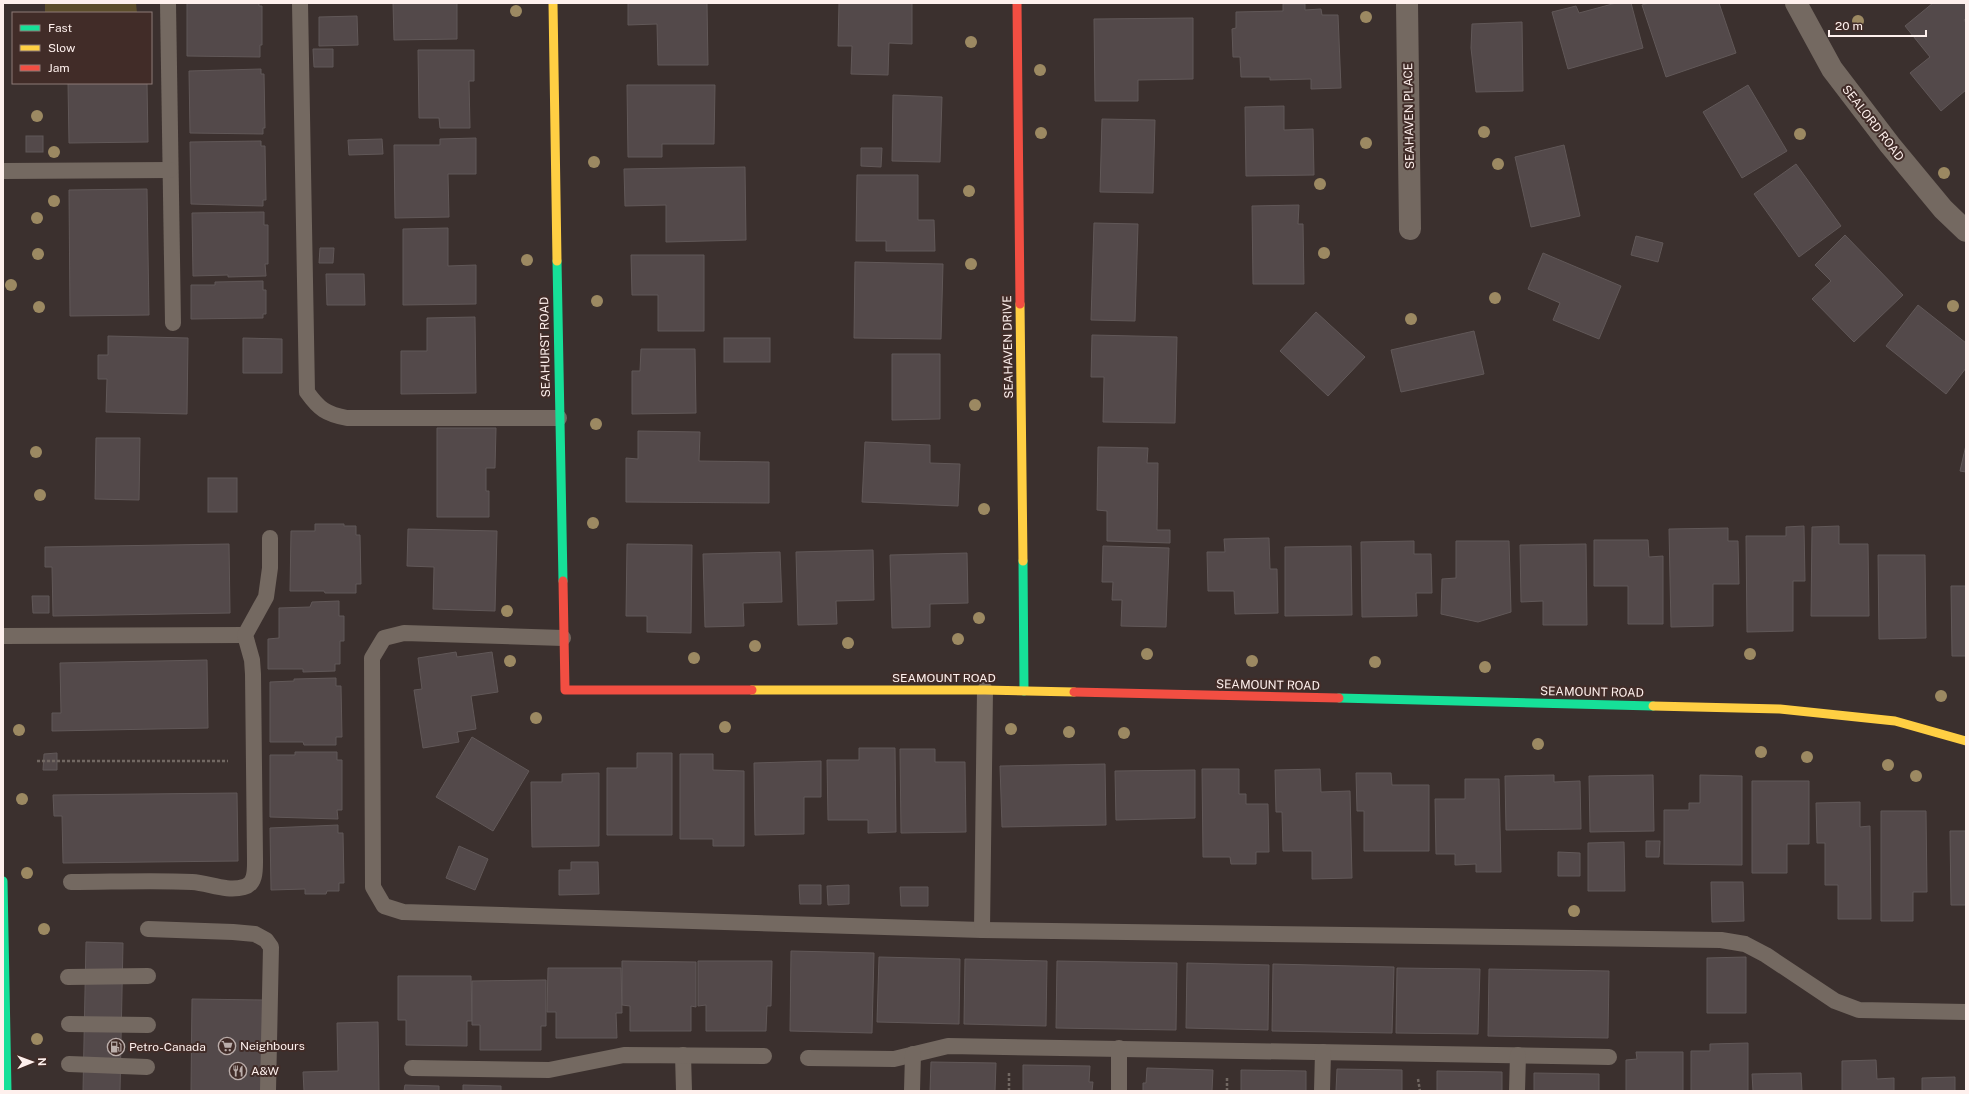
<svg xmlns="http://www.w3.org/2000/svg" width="1969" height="1094" font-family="'Public Sans',sans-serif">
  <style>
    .green { fill: #5c4d2b }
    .building { fill: #53494a; stroke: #615858 }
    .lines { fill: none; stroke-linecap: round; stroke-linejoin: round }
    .path { stroke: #716762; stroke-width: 2.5; stroke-dasharray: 3 2; stroke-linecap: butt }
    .lane { stroke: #746961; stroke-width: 16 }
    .street { stroke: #746961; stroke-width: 22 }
    .fast { stroke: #16e098; stroke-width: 9 }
    .slow { stroke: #ffcf43; stroke-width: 9 }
    .jam { stroke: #f24e42; stroke-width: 9 }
    .tree { fill: #9c8962 }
    .labels { text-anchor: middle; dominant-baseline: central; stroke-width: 4; stroke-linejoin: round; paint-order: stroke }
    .street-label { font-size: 12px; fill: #fef0ed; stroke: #412c28 }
    .poi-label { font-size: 12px; fill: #fef0ed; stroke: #412c28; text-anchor: start }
  </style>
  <rect width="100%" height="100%" fill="#3b302e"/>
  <polygon class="green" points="45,3 136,3 137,13 45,13"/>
  <g class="building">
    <polygon points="187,3 259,3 259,6 262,6 262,45 260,45 260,57 187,56"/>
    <polygon points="393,3 457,3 457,39 394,40"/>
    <polygon points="628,3 707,3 708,65 658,65 657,24 628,25"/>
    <polygon points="839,3 912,3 912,44 889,43 888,75 851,74 852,46 838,46"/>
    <polygon points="1616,3 1631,3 1643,48 1568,69 1552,12 1576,6 1579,13"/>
    <polygon points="1649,3 1719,3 1736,53 1666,77 1642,5"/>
    <polygon points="1933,3 1966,3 1966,18 1964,20 1966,23 1966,90 1941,111 1910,73 1930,57 1905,26"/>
    <polygon points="1283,4 1305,4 1305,10 1321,9 1322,15 1338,15 1341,88 1311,89 1311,79 1270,80 1270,77 1241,77 1240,57 1233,57 1232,29 1236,28 1236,12 1283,11"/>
    <polygon points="357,16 358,45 319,46 319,17"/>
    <polygon points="1193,18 1193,79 1138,80 1138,101 1095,101 1094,19"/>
    <polygon points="1522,22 1523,91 1476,92 1471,48 1472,24"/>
    <polygon points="313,49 333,49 333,67 314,67"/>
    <polygon points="418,50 474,50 474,81 469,81 470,128 440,128 439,118 419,118"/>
    <polygon points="261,69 261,74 264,74 265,128 263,128 263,134 190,133 189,71"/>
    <polygon points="68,83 147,83 148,142 69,143"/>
    <polygon points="627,85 715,85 714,144 662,144 662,157 628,157"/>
    <polygon points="1748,85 1787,151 1742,178 1703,112"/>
    <polygon points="893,95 942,97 940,162 892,161"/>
    <polygon points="1284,106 1284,130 1313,129 1314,175 1246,176 1245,107"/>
    <polygon points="1102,119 1155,120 1153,193 1100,192"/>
    <rect x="26" y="136" width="17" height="16"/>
    <polygon points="476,138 476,174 448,174 449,217 395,218 394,145 440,145 440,139"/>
    <polygon points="382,139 383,154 349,155 348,140"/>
    <polygon points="261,141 261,146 265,146 266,200 263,200 263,206 191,204 190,142"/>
    <polygon points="1564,145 1580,216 1531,227 1515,157"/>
    <polygon points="861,148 882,148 881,167 861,166"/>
    <polygon points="1796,164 1841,226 1799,257 1754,194"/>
    <polygon points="745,167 746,240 666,242 666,205 625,206 624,169"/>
    <polygon points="857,175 918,175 918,220 934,220 935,251 886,251 886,241 856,241"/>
    <polygon points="147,189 149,315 70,316 69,190"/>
    <polygon points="1299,205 1298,224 1303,224 1304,284 1253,284 1252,206"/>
    <polygon points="264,212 264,225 268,225 268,264 265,264 266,276 228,277 228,275 193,276 192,213"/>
    <polygon points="1094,223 1138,224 1135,321 1091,320"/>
    <polygon points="448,228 448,266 476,265 476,304 403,305 403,229"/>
    <polygon points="1845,235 1903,295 1854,342 1812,299 1831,281 1815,265"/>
    <polygon points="1636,236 1663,243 1658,262 1631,255"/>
    <polygon points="320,248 334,248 333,263 319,263"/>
    <polygon points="1543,253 1621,286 1599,339 1553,320 1560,303 1528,289"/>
    <polygon points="631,255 704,255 704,331 658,331 658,295 632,295"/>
    <polygon points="855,262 943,264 941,339 854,338"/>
    <polygon points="326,274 364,274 365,305 327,305"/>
    <polygon points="263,281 263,290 266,290 266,314 263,314 263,318 191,319 191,285 215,285 215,282"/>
    <polygon points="1918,305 1966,343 1966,368 1946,394 1886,346"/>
    <polygon points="1316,312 1365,357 1328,396 1280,351"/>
    <polygon points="475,317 476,393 401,394 401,351 427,351 427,318"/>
    <polygon points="1474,331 1484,374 1401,392 1391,350"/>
    <polygon points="1092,335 1177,337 1175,423 1103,422 1104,377 1091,377"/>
    <polygon points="108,336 188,338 187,414 106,412 107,379 98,379 98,355 108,355"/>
    <polygon points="243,338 282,339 282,373 243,373"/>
    <rect x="724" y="338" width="46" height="24"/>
    <polygon points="641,349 695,349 696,413 632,414 632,371 640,371"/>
    <polygon points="892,354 940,354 940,419 892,420"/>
    <polygon points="437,428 496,428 495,468 486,468 486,491 489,491 489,517 437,517"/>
    <polygon points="638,431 700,432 699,461 769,462 769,503 626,502 626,458 638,459"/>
    <polygon points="96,438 140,438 139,500 95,499"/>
    <polygon points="865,442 930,445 930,463 960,464 958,506 862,502"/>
    <polygon points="1966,445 1966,472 1960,471"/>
    <polygon points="1098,447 1148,448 1147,463 1158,463 1157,530 1170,530 1170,543 1107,541 1107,511 1097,510"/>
    <rect x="208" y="478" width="29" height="34"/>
    <polygon points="315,524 344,524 344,526 356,526 356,535 360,535 361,584 356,584 356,593 325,593 324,591 290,591 291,531 315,531"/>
    <polygon points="1804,526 1805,581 1793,581 1793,631 1747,632 1746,536 1786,536 1786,527"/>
    <polygon points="1839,526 1839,544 1868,544 1869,616 1811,616 1812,527"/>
    <polygon points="1728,528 1728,541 1738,541 1739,584 1713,584 1713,626 1671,627 1669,529"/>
    <polygon points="408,529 497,531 495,611 433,609 434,567 407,566"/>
    <polygon points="1269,538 1270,569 1277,569 1278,613 1235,614 1234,591 1208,591 1207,552 1225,552 1224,539"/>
    <polygon points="1594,540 1648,540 1649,557 1663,556 1663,624 1628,624 1628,586 1594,586"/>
    <polygon points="1414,541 1414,554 1431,554 1432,593 1416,593 1417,616 1362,617 1361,542"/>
    <polygon points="1456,541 1509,541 1511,612 1478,622 1441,614 1442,579 1456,578"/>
    <polygon points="229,544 230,613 53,616 52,567 45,567 45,547"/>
    <polygon points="627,544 692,545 691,633 647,632 647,616 626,616"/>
    <polygon points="1586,544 1587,625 1543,625 1543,601 1521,602 1520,545"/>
    <polygon points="1103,546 1169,548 1166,627 1121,626 1122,600 1112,600 1113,582 1102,582"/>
    <polygon points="1351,546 1352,615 1285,616 1285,547"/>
    <polygon points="873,550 874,600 836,601 837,624 798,625 796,552"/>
    <polygon points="780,552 782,602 743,603 744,626 705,627 703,554"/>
    <polygon points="967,553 968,603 930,604 930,627 892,628 890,555"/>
    <polygon points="1878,555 1925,555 1926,638 1879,639"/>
    <polygon points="1951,586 1966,586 1966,656 1952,656"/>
    <polygon points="32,596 49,596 49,613 33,613"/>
    <polygon points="339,601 339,616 344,616 344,641 340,641 340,664 335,664 335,671 303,672 303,669 268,669 268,639 279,638 279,608 310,607 312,602"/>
    <polygon points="456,652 457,657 492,652 498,692 471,696 476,729 457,732 459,742 423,748 414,690 422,689 418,658"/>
    <polygon points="207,660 208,728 52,731 52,713 61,713 60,663"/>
    <polygon points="336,678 336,686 341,686 342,737 336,737 336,745 304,745 303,742 270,742 270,682 294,681 294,679"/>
    <polygon points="472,737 529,771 493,831 436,797"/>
    <polygon points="859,748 895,748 896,832 868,833 868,820 828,820 827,760 859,760"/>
    <polygon points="900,749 935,749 935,762 965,762 966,832 901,833"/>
    <polygon points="295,752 337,752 337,760 342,760 342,810 337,810 338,819 270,817 270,755 295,755"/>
    <polygon points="57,753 57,770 43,770 44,754"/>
    <polygon points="637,753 672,753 672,835 607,835 607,768 637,768"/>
    <polygon points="680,754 713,754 713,770 744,771 744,846 713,846 713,839 680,839"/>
    <polygon points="821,761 821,797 804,797 804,834 755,835 754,763"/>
    <polygon points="1105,764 1106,825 1002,827 1000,766"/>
    <polygon points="1202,769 1239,769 1239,794 1246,794 1246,804 1268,804 1269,852 1256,852 1256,864 1231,864 1230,857 1203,857"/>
    <polygon points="1320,769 1321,792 1350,791 1352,878 1312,879 1312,851 1283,851 1282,812 1276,812 1275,770"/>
    <polygon points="1195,770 1195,818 1116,820 1115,771"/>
    <polygon points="599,773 599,846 532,847 531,782 562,782 562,774"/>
    <polygon points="1356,773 1391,773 1392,785 1429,785 1429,851 1364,851 1364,811 1357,811"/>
    <polygon points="1554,775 1554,782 1580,781 1581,829 1506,830 1505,776"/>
    <polygon points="1653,775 1654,831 1590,832 1589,776"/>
    <polygon points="1700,775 1742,776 1742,865 1664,864 1664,810 1689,810 1689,803 1700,803"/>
    <polygon points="1465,779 1499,779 1501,872 1476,872 1476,864 1455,865 1455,854 1436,854 1435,799 1465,799"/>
    <polygon points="1752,781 1809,781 1809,844 1787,844 1787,873 1752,873"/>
    <polygon points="237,793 238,861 63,863 62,816 54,816 53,795"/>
    <polygon points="1860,802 1860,827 1870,826 1871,919 1838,919 1838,885 1825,885 1825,843 1817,843 1816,803"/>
    <polygon points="1881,811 1926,811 1927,892 1913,892 1913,921 1881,921"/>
    <polygon points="338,825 338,833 343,833 344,883 339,883 339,891 327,891 326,894 305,894 305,889 271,890 270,828"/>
    <polygon points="1950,831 1966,831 1966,905 1951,905"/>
    <polygon points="1646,841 1660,841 1659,857 1646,857"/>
    <polygon points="1624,842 1625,891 1588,891 1588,843"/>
    <polygon points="459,846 488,859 475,890 446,878"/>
    <polygon points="1558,852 1580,853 1580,876 1558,876"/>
    <polygon points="571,862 598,862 599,894 559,895 559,870 571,870"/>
    <polygon points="1711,882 1743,882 1744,921 1712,922"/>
    <polygon points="799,885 821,885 821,904 800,904"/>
    <polygon points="849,885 849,904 828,905 827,886"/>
    <polygon points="900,887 928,887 928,906 901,906"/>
    <polygon points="86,942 123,943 120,1091 83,1091"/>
    <polygon points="791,951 874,953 872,1033 790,1031"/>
    <polygon points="879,957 960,959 959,1024 877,1022"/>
    <polygon points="1746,957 1746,1013 1707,1013 1707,958"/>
    <polygon points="965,959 1047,961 1046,1026 964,1024"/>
    <polygon points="622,961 696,962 696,1007 691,1006 691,1031 630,1031 630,1006 622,1005"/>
    <polygon points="698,961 772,961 771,1006 767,1006 766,1031 706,1031 706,1005 698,1006"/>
    <polygon points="1057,961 1177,963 1176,1030 1056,1028"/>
    <polygon points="1187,963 1269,965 1268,1030 1186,1028"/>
    <polygon points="1273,964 1394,967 1392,1033 1272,1031"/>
    <polygon points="548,968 621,968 622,1013 616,1013 617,1038 556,1038 556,1012 547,1012"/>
    <polygon points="1397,968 1480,969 1478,1034 1396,1033"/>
    <polygon points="1489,969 1609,971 1608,1038 1488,1036"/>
    <polygon points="398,976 471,976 472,1021 467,1021 467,1046 406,1045 406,1020 398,1020"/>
    <polygon points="546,980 546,1026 541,1026 541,1050 480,1050 480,1025 472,1025 472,981"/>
    <polygon points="192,999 263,1000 261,1091 191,1091"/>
    <polygon points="378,1022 379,1091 304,1091 303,1072 338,1071 337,1023"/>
    <polygon points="1748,1043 1748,1091 1691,1091 1691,1051 1710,1051 1710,1044"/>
    <polygon points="1636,1052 1683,1052 1683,1091 1626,1091 1626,1060 1637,1059"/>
    <polygon points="1876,1060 1877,1079 1894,1078 1894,1091 1842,1091 1842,1061"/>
    <polygon points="931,1062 996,1063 995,1091 930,1091"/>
    <polygon points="1023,1065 1090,1066 1089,1082 1093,1082 1092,1091 1023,1091"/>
    <polygon points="1147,1068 1213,1070 1212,1091 1143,1091 1143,1083 1146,1083"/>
    <polygon points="1337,1069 1402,1070 1402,1091 1336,1091"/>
    <polygon points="1241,1070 1306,1071 1306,1091 1241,1091"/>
    <polygon points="1437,1071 1502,1072 1502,1091 1437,1091"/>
    <polygon points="1534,1073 1599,1074 1599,1091 1534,1091"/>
    <polygon points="1801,1073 1802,1091 1753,1091 1752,1074"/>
    <polygon points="1955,1077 1955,1091 1922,1091 1922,1078"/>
    <polygon points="405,1085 439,1086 439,1091 404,1091"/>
    <polygon points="463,1085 501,1086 501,1091 463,1091"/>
  </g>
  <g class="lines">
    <g class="path">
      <polyline points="37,761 228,761"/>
      <polyline points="1418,1079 1420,1091"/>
      <polyline points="1009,1091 1009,1073"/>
      <polyline points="1227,1091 1227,1076"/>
    </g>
    <g class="lane">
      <polyline points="168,3 173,323"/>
      <path d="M 300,3 L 307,392 C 319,409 326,414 347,418 L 559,418"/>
      <polyline points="3,171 170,170"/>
      <polyline points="3,636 245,635"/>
      <polyline points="563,638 404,633 384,638 372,658 373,887 384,906 403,912 982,930 1721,940 1745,944 1766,955 1835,1001 1859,1010 1966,1012"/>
      <path d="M 71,882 C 111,882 152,880 192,882 C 209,883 226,892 244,887 C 256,884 255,869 255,859 L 253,674 L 252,660 L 245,635 L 266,597 L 270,568 L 270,538"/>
      <polyline points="148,929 233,932 255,934 266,940 271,947 268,1091"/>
      <polyline points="982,930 985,690"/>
      <polyline points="68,977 148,976"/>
      <polyline points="69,1024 148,1025"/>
      <polyline points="683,1055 684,1091"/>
      <polyline points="808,1058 894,1059 948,1046 1609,1057"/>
      <polyline points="69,1064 147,1067"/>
      <polyline points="412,1068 549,1070 624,1055 764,1056"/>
      <polyline points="912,1091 913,1054"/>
      <polyline points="1119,1091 1119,1048"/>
      <polyline points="1322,1091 1323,1052"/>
      <polyline points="1517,1091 1518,1055"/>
    </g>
    <g class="street">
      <polyline points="1407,3 1410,229"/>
      <polyline points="1796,3 1832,69 1890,145 1943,209 1966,231"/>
    </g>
    <g class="fast">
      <polyline points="557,261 563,581"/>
      <polyline points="1023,561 1024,691"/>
      <polyline points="1339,698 1653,706"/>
      <polyline points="3,881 7,1091"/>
    </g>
    <g class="slow">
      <polyline points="553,3 557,261"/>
      <polyline points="1020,304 1023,561"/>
      <polyline points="752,690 985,690 1074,692"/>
      <polyline points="1653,706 1780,709 1895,721 1966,741"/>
    </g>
    <g class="jam">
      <polyline points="1017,3 1020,304"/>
      <polyline points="563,581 565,690 752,690"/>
      <polyline points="1074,692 1339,698"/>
    </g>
  </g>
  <g class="tree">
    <circle cx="516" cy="11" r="6"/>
    <circle cx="1366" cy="17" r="6"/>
    <circle cx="1858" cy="21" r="6"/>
    <circle cx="971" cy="42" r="6"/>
    <circle cx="1040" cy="70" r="6"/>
    <circle cx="37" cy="116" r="6"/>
    <circle cx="1484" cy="132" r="6"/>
    <circle cx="1041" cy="133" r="6"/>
    <circle cx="1800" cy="134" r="6"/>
    <circle cx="1366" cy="143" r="6"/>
    <circle cx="54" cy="152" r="6"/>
    <circle cx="594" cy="162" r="6"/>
    <circle cx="1498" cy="164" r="6"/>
    <circle cx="1944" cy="173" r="6"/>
    <circle cx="1320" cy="184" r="6"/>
    <circle cx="969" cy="191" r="6"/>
    <circle cx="54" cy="201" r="6"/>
    <circle cx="37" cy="218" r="6"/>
    <circle cx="1324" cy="253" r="6"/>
    <circle cx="38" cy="254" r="6"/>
    <circle cx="527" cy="260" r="6"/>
    <circle cx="971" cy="264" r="6"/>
    <circle cx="11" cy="285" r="6"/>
    <circle cx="1495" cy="298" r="6"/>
    <circle cx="597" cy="301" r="6"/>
    <circle cx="1953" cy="306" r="6"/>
    <circle cx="39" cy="307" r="6"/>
    <circle cx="1411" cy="319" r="6"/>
    <circle cx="975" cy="405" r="6"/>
    <circle cx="596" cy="424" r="6"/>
    <circle cx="36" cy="452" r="6"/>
    <circle cx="40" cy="495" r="6"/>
    <circle cx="984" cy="509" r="6"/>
    <circle cx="593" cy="523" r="6"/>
    <circle cx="507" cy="611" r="6"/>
    <circle cx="979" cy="618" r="6"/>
    <circle cx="958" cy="639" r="6"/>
    <circle cx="848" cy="643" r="6"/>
    <circle cx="755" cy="646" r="6"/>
    <circle cx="1147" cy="654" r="6"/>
    <circle cx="1750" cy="654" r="6"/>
    <circle cx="694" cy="658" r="6"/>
    <circle cx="510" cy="661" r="6"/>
    <circle cx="1252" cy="661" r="6"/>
    <circle cx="1375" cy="662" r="6"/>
    <circle cx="1485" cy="667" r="6"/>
    <circle cx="1941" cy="696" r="6"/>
    <circle cx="536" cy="718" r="6"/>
    <circle cx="725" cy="727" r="6"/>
    <circle cx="1011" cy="729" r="6"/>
    <circle cx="19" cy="730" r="6"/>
    <circle cx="1069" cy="732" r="6"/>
    <circle cx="1124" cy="733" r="6"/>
    <circle cx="1538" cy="744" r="6"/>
    <circle cx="1761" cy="752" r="6"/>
    <circle cx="1807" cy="757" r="6"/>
    <circle cx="1888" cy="765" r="6"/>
    <circle cx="1916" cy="776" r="6"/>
    <circle cx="22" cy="799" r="6"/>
    <circle cx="27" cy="873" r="6"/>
    <circle cx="1574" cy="911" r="6"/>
    <circle cx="44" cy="929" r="6"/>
    <circle cx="37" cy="1039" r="6"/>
  </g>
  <defs>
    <symbol id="supermarket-ring" viewBox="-11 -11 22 22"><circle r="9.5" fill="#412c28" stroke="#baadaa" stroke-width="1.5"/><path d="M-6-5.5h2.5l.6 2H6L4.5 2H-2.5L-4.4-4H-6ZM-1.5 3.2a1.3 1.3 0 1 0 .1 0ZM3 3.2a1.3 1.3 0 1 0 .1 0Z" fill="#baadaa"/></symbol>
    <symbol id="fuel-ring" viewBox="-11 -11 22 22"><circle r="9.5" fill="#412c28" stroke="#baadaa" stroke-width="1.5"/><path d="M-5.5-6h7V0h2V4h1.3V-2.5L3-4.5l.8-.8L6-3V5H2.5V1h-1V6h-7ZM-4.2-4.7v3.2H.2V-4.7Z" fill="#baadaa"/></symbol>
    <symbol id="restaurant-ring" viewBox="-11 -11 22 22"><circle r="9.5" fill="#412c28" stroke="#baadaa" stroke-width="1.5"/><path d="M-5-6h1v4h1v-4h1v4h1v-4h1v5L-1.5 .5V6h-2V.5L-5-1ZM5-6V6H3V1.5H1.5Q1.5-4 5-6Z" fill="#baadaa"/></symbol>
  </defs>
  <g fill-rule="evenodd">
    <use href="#supermarket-ring" x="217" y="1036" width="20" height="20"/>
    <use href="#fuel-ring" x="106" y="1037" width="20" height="20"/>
    <use href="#restaurant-ring" x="228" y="1061" width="20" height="20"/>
  </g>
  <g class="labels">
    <g class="street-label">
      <text transform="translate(1409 116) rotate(-91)">SEAHAVEN PLACE</text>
      <text transform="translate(1873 123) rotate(52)">SEALORD ROAD</text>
      <text transform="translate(545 347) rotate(-91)">SEAHURST ROAD</text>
      <text transform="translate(1008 347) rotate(-91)">SEAHAVEN DRIVE</text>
      <text x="944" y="678">SEAMOUNT ROAD</text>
      <text transform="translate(1268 685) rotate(1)">SEAMOUNT ROAD</text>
      <text transform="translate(1592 692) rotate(1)">SEAMOUNT ROAD</text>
    </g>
    <g class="poi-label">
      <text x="240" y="1046">Neighbours</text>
      <text x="129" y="1047">Petro-Canada</text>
      <text x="251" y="1071">A&amp;W</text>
    </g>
  </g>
  <rect width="1969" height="1094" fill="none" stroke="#fef0ed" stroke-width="8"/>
  <rect x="12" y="12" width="140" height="72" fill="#412c28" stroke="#8d7a77"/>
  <rect x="20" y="25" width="20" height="6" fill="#16e098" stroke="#8d7a77"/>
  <text x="48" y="32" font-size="12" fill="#fef0ed">Fast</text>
  <rect x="20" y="45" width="20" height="6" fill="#ffcf43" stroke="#8d7a77"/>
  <text x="48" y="52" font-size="12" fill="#fef0ed">Slow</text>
  <rect x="20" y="65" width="20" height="6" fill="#f24e42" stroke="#8d7a77"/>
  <text x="48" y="72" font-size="12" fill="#fef0ed">Jam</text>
  <g transform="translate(32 1062) rotate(89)" stroke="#412c28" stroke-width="3" paint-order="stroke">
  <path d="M0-3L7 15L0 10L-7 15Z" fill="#fef0ed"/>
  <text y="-6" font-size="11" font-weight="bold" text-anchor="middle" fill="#fef0ed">N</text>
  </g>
  <path d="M1829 30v6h97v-6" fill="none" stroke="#fef0ed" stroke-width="2"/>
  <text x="1835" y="30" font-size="12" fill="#fef0ed" stroke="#412c28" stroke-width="3" paint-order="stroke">20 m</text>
</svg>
